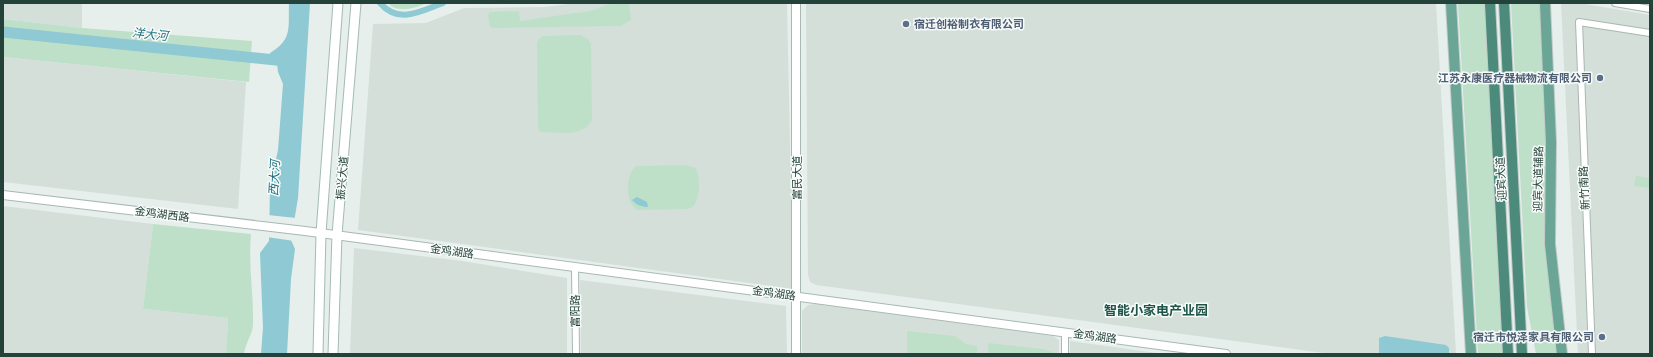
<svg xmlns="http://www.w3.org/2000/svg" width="1653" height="357" font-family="Inter,'Noto Sans SC',sans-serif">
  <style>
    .built { fill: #d4dfda }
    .green { fill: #bfe0c8 }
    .water { fill: #8ec9d4 }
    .pier { fill: #e6efeb }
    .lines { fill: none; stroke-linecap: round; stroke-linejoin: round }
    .canal { stroke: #8ec9d4; stroke-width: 6 }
    .river { stroke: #8ec9d4; stroke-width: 11 }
    .minor-casing { stroke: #a8b8b2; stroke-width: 8 }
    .tertiary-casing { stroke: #a8b8b2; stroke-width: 10 }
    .secondary-casing { stroke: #a4bbb3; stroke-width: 11 }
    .primary-casing { stroke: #c2cac8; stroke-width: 12 }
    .trunk-casing { stroke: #c2cac8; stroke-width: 12 }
    .minor { stroke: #fff; stroke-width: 6 }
    .tertiary { stroke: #fff; stroke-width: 8 }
    .secondary { stroke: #fff; stroke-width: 9 }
    .primary { stroke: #6aa596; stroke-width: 10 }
    .trunk { stroke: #4c8a7c; stroke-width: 10 }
    .service-dot { fill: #5c6f8a; stroke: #f7fbf9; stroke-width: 1.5 }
    .labels { text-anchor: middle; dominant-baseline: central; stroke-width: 3; stroke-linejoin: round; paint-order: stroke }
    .service-label { font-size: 11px; font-weight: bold; fill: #4e5e75; stroke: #f7fbf9; text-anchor: end }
    .street-label { font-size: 11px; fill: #24423a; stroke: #f7fbf9 }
    .water-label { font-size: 12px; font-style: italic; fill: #1c6f80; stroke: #f7fbf9 }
    .quarter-label { font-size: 13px; font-weight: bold; fill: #1f5548; stroke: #f7fbf9 }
  </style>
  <rect width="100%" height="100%" fill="#e6efeb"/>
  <g class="built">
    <polygon points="3,3 82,3 82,28 3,19"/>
    <polygon points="576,3 787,3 793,289 358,230 373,24 426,23 464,8 545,7"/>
    <polygon points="806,3 1436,3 1456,354 1331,354 816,285 810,282 808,275"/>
    <polygon points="1561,3 1579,3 1650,15 1650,354 1578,354"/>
    <polygon points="3,57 246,82 238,209 3,182"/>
    <polygon points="3,206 153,224 143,309 228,318 226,354 3,354"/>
    <polygon points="354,248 462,261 567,278 567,354 350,354"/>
    <polygon points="580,280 786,306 787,354 581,354"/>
    <polygon points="815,304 1053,336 1059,340 1059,354 802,354 802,311 808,305"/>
    <polygon points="1070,341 1164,354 1070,354"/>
  </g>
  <g class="green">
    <path d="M 388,3 L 427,3 C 416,8 397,14 388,3 Z"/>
    <polygon points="613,3 629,3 631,20 621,26 493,28 490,27 488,15 490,12 519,11 520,21 590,11"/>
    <polygon points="1458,3 1486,3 1505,354 1478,354"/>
    <polygon points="1511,3 1541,3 1559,354 1536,354 1527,307"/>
    <polygon points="3,19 82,28 252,41 249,82 3,57"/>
    <path d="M 580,35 L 588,39 L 591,44 L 592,120 C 583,138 558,132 540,132 L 538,127 L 537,42 L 542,36 Z"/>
    <path d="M 686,165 L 696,168 C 701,180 700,197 693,207 L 687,209 L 637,210 C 625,203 625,175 636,166 Z"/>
    <polygon points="1636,176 1650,178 1650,188 1634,186"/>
    <path d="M 153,224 L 251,234 C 248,266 254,294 253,325 C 253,333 245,344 244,354 L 226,354 L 228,318 L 143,309 Z"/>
    <polygon points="907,331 955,336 966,344 977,346 977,354 907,354"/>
    <polygon points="988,343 1043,349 1058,354 988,354"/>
  </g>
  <g class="water">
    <path d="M 289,3 L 310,3 L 298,198 L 291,240 L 295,249 L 291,279 L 287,354 L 261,354 L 263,328 L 260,253 L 269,241 L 270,187 L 278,150 L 283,84 L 278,72 L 277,63 L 270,61 L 270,53 C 293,39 288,28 289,3 Z"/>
    <path d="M 637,197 L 647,202 L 648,207 C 642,207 636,205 632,200 Z"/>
    <polygon points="1385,336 1446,345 1449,348 1449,354 1379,354 1379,338"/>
  </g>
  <polygon class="pier" points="268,215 296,218 294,241 267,237"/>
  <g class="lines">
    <path class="canal" d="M 380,3 C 399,25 421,11 443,3"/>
    <polyline class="river" points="3,32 285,61"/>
    <defs>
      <g id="minor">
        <polyline points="1615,3 1650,9"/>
        <polyline points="575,267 576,354"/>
        <polyline points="1065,333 1065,354"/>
        <polyline points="1592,354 1579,22 1650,33"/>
      </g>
      <g id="tertiary">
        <polyline points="796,3 796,354"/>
        <polyline points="3,195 305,231 1226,354"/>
      </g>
      <g id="secondary">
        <polyline points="318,354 321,233 338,3"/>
        <polyline points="333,354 337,235 356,3"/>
      </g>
      <g id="primary">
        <polyline points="1451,3 1471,354"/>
        <polyline points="1545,3 1551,142 1550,244 1562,354"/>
      </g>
      <g id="trunk">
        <polyline points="1490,3 1508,354"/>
        <polyline points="1504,3 1522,354"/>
      </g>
    </defs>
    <use href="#minor" class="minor-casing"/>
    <use href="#tertiary" class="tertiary-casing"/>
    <use href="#secondary" class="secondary-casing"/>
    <use href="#primary" class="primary-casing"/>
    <use href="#trunk" class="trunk-casing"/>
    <use href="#minor" class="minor"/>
    <use href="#tertiary" class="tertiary"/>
    <use href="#secondary" class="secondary"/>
    <use href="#primary" class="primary"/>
    <use href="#trunk" class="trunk"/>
  </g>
  <g class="service-dot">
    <circle cx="906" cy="24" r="4"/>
    <circle cx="1600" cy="78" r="4"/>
    <circle cx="1602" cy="337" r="4"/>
  </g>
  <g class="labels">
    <g class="service-label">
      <text x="914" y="24" text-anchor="start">宿迁创裕制衣有限公司</text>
      <text x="1592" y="78">江苏永康医疗器械物流有限公司</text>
      <text x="1594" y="337">宿迁市悦泽家具有限公司</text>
    </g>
    <g class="street-label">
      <text transform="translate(342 178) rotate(-85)">振兴大道</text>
      <text transform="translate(797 178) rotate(-90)">富民大道</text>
      <text transform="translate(1501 179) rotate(-93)">迎宾大道</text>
      <text transform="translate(1538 179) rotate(-89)">迎宾大道辅路</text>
      <text transform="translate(1584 188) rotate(-93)">新竹南路</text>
      <text transform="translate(162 214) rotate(7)">金鸡湖西路</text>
      <text transform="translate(452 251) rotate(8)">金鸡湖路</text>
      <text transform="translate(774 293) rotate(8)">金鸡湖路</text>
      <text transform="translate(575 311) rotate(-90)">富阳路</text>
      <text transform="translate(1095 336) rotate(8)">金鸡湖路</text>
    </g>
    <g class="water-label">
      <text transform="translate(150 34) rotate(6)">洋大河</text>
      <text transform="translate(274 178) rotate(-87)">西大河</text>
    </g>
    <g class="quarter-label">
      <text x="1156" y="310">智能小家电产业园</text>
    </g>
  </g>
  <rect width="1653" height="357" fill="none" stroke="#24423a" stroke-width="8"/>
</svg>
